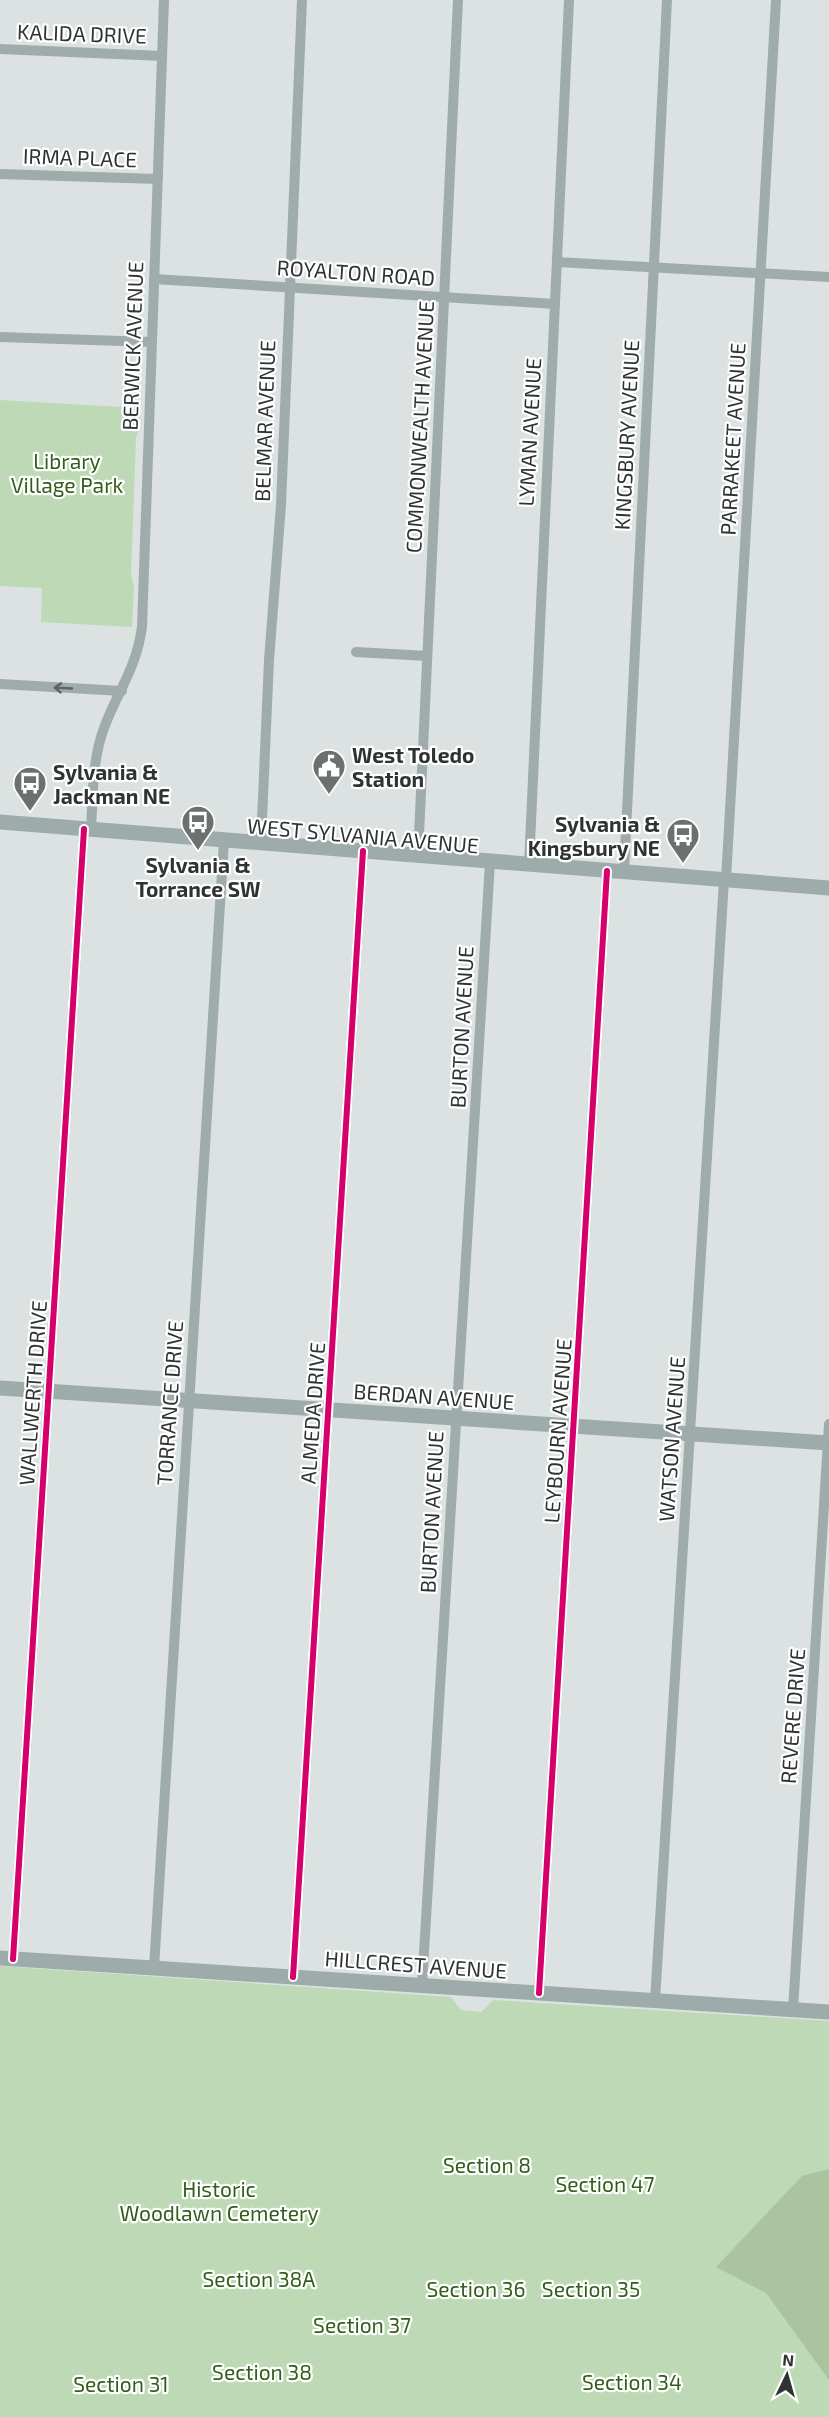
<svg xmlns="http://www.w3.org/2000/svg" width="829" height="2417" font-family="'Exo 2',sans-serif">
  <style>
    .green { fill: #bed9b6 }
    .forest { fill: #a9c49f }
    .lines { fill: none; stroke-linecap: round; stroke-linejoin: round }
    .street { stroke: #a0acac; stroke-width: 10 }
    .secondary { stroke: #9dabab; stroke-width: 15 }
    .cycleway-casing { stroke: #fff; stroke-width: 10 }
    .cycleway { stroke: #d6006c; stroke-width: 6 }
    .oneway { stroke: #5c6463 }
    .labels { text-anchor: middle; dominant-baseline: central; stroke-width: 4.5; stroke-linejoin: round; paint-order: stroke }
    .street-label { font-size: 21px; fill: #2f3433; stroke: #fff }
    .park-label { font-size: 21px; fill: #335e1a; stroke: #fff }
    .poi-label { font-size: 21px; font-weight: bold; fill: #2f3433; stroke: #fff; text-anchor: start }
  </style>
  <rect width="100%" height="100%" fill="#dce2e1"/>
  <g class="green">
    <polygon points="0,400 140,408 139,431 136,437 131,575 134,586 132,627 41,622 42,588 0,586"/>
    <polygon points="0,1966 451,1997 461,2010 481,2012 493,2000 829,2021 829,2417 0,2417"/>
  </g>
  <polygon class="forest" points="829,2169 829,2380 766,2293 716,2267 802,2176"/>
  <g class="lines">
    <g class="street">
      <polyline points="0,49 162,56"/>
      <polyline points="0,174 158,179"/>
      <polyline points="557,262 829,277"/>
      <polyline points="154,279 555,304"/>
      <polyline points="0,337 152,342"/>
      <polyline points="356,652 427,656"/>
      <polyline points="0,684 122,691"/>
      <path d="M 91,830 C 93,796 92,760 104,728 C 118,690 136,670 142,627 L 164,0"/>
      <polyline points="261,843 269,660 281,505 302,0"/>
      <polyline points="418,856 458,0"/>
      <polyline points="529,865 569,0"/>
      <polyline points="624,872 667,0"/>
      <polyline points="726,880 776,0"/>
      <polyline points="13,1959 84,829"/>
      <polyline points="154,1968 224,840"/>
      <polyline points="293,1977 363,851"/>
      <polyline points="422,1985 490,862"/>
      <polyline points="539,1993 607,871"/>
      <polyline points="655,2001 724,880"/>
      <polyline points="793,2010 829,1424"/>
    </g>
    <g class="secondary">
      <polyline points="0,822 829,888"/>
      <polyline points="0,1388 829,1443"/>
      <polyline points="0,1958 829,2012"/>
    </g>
    <defs>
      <g id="cycleway">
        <polyline points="13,1959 84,829"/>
        <polyline points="293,1977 363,851"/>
        <polyline points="539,1993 607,871"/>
      </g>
    </defs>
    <use href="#cycleway" class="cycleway-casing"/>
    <use href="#cycleway" class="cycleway"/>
  </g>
  <defs><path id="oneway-shaft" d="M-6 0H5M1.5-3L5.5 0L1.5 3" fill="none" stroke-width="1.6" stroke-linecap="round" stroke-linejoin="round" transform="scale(1.5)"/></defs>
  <use class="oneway" href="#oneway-shaft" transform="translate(63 688) rotate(-177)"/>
  <defs>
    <symbol id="civic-pin" viewBox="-11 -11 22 30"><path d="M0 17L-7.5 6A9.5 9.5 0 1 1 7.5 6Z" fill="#6c7170" stroke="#fff"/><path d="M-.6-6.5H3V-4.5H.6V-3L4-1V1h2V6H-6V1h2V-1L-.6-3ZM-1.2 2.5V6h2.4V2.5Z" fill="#fff"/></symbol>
    <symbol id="bus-pin" viewBox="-11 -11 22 30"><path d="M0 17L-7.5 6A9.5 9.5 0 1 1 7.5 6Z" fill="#6c7170" stroke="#fff"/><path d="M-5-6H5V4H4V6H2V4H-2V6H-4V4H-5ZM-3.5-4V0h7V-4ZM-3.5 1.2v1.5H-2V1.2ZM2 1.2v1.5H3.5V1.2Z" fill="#fff"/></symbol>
  </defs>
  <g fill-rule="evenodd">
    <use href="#civic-pin" x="310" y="747" width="38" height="52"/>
    <use href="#bus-pin" x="11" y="764" width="38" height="52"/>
    <use href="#bus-pin" x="179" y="803" width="38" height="52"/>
    <use href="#bus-pin" x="664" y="816" width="38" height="52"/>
  </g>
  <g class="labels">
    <g class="street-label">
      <text transform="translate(82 33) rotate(2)">KALIDA DRIVE</text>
      <text transform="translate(80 157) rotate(2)">IRMA PLACE</text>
      <text transform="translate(356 272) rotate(4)">ROYALTON ROAD</text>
      <text transform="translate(132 346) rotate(-88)">BERWICK AVENUE</text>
      <text transform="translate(264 421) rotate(-88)">BELMAR AVENUE</text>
      <text transform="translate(419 427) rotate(-87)">COMMONWEALTH AVENUE</text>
      <text transform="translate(529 432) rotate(-87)">LYMAN AVENUE</text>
      <text transform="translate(626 435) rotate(-87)">KINGSBURY AVENUE</text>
      <text transform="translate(732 439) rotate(-87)">PARRAKEET AVENUE</text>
      <text transform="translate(363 835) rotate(5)">WEST SYLVANIA AVENUE</text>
      <text transform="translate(461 1027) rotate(-87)">BURTON AVENUE</text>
      <text transform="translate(32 1393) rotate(-86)">WALLWERTH DRIVE</text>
      <text transform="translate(434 1396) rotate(4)">BERDAN AVENUE</text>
      <text transform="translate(169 1403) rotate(-86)">TORRANCE DRIVE</text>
      <text transform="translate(312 1413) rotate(-86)">ALMEDA DRIVE</text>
      <text transform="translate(557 1431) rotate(-86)">LEYBOURN AVENUE</text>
      <text transform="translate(671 1439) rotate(-86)">WATSON AVENUE</text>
      <text transform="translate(431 1512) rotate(-87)">BURTON AVENUE</text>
      <text transform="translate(792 1716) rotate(-86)">REVERE DRIVE</text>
      <text transform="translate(416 1964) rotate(4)">HILLCREST AVENUE</text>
    </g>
    <g class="park-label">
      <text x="67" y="460">Library<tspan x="67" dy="24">Village Park</tspan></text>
      <text x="487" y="2164">Section 8</text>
      <text x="605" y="2183">Section 47</text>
      <text x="219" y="2188">Historic<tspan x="219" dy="24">Woodlawn Cemetery</tspan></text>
      <text x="259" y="2278">Section 38A</text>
      <text x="476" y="2288">Section 36</text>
      <text x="591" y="2288">Section 35</text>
      <text x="362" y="2324">Section 37</text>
      <text x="262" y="2371">Section 38</text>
      <text x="632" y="2381">Section 34</text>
      <text x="121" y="2383">Section 31</text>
    </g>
    <g class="poi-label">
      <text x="352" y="754">West Toledo<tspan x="352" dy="24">Station</tspan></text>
      <text x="53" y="771">Sylvania &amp;<tspan x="53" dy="24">Jackman NE</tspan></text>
      <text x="660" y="823" text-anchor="end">Sylvania &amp;<tspan x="660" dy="24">Kingsbury NE</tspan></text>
      <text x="198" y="864" text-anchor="middle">Sylvania &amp;<tspan x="198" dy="24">Torrance SW</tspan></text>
    </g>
  </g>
  <g transform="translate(787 2375) rotate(5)" stroke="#ffffff" stroke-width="4.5" paint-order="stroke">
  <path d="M0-4.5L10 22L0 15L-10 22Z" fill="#2f3433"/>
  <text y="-9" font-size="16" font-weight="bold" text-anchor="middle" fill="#2f3433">N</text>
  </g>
</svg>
